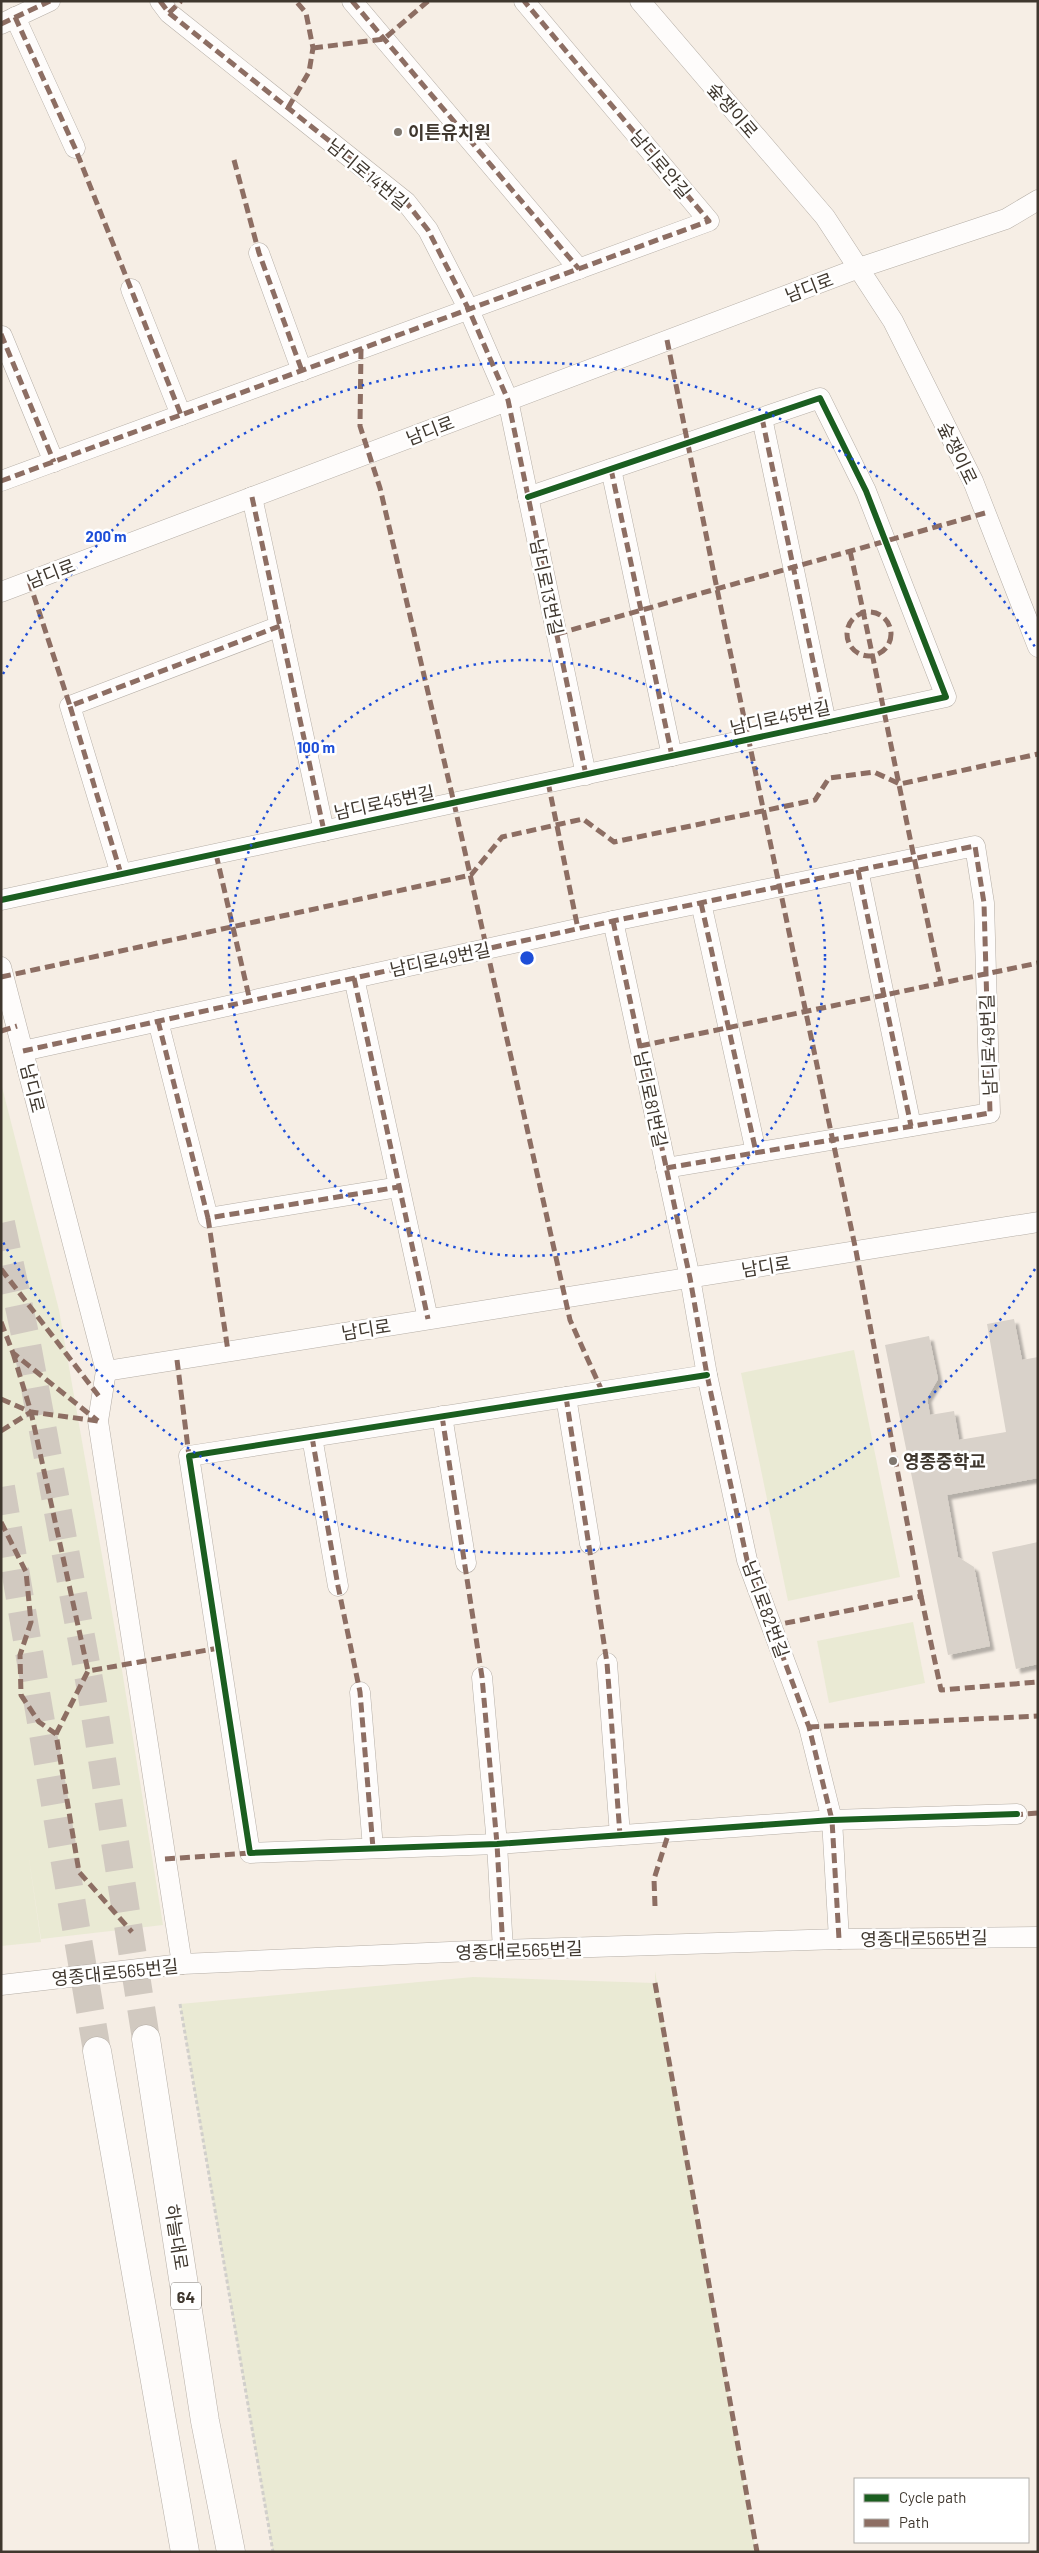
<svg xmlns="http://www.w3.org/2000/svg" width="1039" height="2553" font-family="Barlow,'Noto Sans KR',sans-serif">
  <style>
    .green { fill: #eaead4 }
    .building { fill: #d9d2ca; filter: url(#shadow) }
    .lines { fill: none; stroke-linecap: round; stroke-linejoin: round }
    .highway-tunnel { stroke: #d1c9c0; stroke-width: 28; stroke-dasharray: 28 14; stroke-linecap: butt }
    .minor-casing { stroke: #b5aea6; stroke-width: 21 }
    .highway-casing { stroke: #b5aea6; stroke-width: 29 }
    .path { stroke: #d1cfcb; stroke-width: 3; stroke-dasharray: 4 2.5; stroke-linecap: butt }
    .minor { stroke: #fefcfb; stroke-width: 20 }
    .highway { stroke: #fefcfb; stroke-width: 28 }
    .quiet { stroke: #8d6e63; stroke-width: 5; stroke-dasharray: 10 5; stroke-linecap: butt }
    .cycleway-casing { stroke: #fff; stroke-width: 9 }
    .cycleway { stroke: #1b5e20; stroke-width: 6 }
    .ring { fill: none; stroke: #1d4ed8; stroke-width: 2.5; stroke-dasharray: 2.5 5 }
    .poi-dot { fill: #7f776e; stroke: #fff; stroke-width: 2 }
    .labels { text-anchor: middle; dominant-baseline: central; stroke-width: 5; stroke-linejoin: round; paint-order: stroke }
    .shield { fill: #fff; stroke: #79736d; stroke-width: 1 }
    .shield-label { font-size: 16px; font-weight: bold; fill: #3f372e }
    .street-label { font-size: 18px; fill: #3f372e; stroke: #fff }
    .poi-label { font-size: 18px; font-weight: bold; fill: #3f372e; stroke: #fff; text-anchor: start }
    .centre { fill: #1d4ed8; stroke: #fff; stroke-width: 2.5 }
    .ring-label { font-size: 15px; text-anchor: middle; font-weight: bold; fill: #1d4ed8; stroke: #fff; stroke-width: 5; stroke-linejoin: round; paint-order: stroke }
  </style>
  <defs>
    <filter id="shadow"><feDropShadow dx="4.5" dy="4.5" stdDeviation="1" flood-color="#0004"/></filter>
  </defs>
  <rect width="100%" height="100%" fill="#f6eee5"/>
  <g class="green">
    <polygon points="1,1083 59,1310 121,1664 163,1925 41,1939 28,1852 41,1942 1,1946"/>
    <polygon points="854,1350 900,1577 788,1601 741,1373"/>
    <polygon points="913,1622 925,1683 829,1703 817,1641"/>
    <polygon points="655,1971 756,2552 273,2552 180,2004 473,1977 655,1983"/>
  </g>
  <g class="building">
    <polygon points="1014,1319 1022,1360 1038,1357 1038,1478 947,1495 958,1557 974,1567 990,1646 948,1655 885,1345 929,1336 938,1379 927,1398 930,1415 954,1411 959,1440 1006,1432 987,1324"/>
    <polygon points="1038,1542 1038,1664 1016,1669 992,1552"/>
  </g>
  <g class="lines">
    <g class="highway-tunnel">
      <polyline points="1,1223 26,1339 92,1696 146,2039"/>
      <polyline points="1,1487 97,2051"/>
    </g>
    <defs>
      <g id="minor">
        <polyline points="160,1 169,13 406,202 428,230 469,310 508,400 586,775"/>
        <polyline points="352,1 579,269"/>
        <polyline points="640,1 825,217 893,321 973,481 1038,647"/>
        <polyline points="15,17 75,148"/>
        <polyline points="1,24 50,1"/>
        <polyline points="259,253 302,371"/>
        <polyline points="131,289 181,415"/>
        <polyline points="2,336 54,462"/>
        <polyline points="762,418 826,723"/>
        <polyline points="611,469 672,756"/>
        <polyline points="1,481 709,221 524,1"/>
        <polyline points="252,497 324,831"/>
        <polyline points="1,592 859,268 1006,219 1038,200"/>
        <polyline points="858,870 911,1126"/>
        <polyline points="121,874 70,706 280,626"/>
        <polyline points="1,900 946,697 866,491 820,398 528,497"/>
        <polyline points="701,903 756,1152"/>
        <polyline points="613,921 690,1278 707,1375 747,1560 809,1727 832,1820 839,1939"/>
        <polyline points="1,967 106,1371 1038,1222"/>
        <polyline points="354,978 428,1319"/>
        <polyline points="158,1021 208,1218 399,1187"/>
        <polyline points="23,1051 613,921 975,846 984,903 990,1113 666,1168"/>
        <polyline points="106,1371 98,1421 182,1964"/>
        <polyline points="707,1375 189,1456 250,1853 497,1844 832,1820 1017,1814"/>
        <polyline points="566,1397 590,1544"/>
        <polyline points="442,1416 466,1563"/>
        <polyline points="312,1437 338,1586"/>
        <polyline points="607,1663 620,1835"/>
        <polyline points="482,1677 497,1844 503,1950"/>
        <polyline points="360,1692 373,1848"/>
        <polyline points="1,1985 182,1964 472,1951 839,1939 1038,1937"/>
      </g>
      <g id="highway">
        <polyline points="146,2039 205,2421 231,2552"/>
        <polyline points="97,2051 185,2552"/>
      </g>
    </defs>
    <use href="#minor" class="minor-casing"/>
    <use href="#highway" class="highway-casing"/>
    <polyline class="path" points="180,2004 273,2552"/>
    <use href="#minor" class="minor"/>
    <use href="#highway" class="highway"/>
    <g class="quiet">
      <polyline points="160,1 169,13 406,202 428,230 469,310 508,400 586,775"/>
      <polyline points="352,1 579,269"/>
      <polyline points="169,13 181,1"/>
      <polyline points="15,17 75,148 181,415"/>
      <polyline points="1,24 50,1"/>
      <polyline points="313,48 384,39 428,1"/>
      <polyline points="288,108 309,72 313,48 306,13 296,1"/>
      <polyline points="234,160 259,253 302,371"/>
      <polyline points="1,334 54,462"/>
      <polyline points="667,340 717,589 856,1251 921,1596 771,1626"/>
      <polyline points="361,349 360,426 380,488 454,803 570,1320 602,1391"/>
      <polyline points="762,418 826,723"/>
      <polyline points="611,469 672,756"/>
      <polyline points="1,481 709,221 524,1"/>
      <polyline points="252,497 324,831"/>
      <path d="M 850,551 C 882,695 909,840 941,983"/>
      <polyline points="29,581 70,706"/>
      <circle cx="869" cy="634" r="22"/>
      <polyline points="557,634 985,513"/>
      <polyline points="548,782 578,929"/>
      <polyline points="216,854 250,1001"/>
      <polyline points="858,870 911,1126"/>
      <polyline points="121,874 70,706 280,626"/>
      <polyline points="701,903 756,1152"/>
      <polyline points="613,921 690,1278 707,1375 747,1560 809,1727 832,1820 839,1939"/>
      <polyline points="1,977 471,875 502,837 583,819 614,842 815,800 829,778 874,772 900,784 1038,754"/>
      <polyline points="354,978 428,1319"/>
      <polyline points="158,1021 208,1218 399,1187"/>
      <polyline points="1,1031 17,1026"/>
      <polyline points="640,1046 1038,963"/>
      <polyline points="23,1051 613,921 975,846 984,903 990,1113 666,1168"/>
      <polyline points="208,1218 228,1351"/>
      <polyline points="1,1269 101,1399"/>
      <polyline points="1,1322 13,1353 98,1421"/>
      <polyline points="13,1353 31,1412 88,1671"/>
      <polyline points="177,1360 189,1456"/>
      <polyline points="566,1397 607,1663 620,1835"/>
      <polyline points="1,1399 31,1412 98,1421"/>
      <polyline points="442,1416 482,1677 497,1844 503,1950"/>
      <polyline points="1,1431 31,1412"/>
      <polyline points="312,1437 338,1586 360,1692 373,1848"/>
      <polyline points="1,1522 26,1572 31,1622 20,1655 21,1695 39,1722 56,1734 79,1872 132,1932"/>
      <polyline points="921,1596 941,1690 1038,1682"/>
      <polyline points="809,1727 1038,1716"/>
      <polyline points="56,1734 88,1671 219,1648"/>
      <polyline points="1013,1815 1038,1813"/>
      <polyline points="165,1859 250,1853"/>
      <polyline points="655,1906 654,1879 669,1832"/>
      <polyline points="655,1983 757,2552"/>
    </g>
    <defs>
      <g id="cycleway">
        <polyline points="1,900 946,697 866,491 820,398 528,497"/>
        <polyline points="707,1375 189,1456 250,1853 497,1844 832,1820 1017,1814"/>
      </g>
    </defs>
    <use href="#cycleway" class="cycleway-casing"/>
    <use href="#cycleway" class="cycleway"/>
  </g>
  <g class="ring">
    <circle cx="527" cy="958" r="298"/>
    <path d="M1035 1269A596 596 0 0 1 3 1242M3 674A596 596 0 0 1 1035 647"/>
  </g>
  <g class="poi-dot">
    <circle cx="398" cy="132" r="5"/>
    <circle cx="893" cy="1461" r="5"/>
  </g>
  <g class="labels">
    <rect class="shield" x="171" y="2282.5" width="30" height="27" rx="4"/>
    <g class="shield-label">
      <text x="186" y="2296">64</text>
    </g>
    <g class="street-label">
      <text transform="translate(733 110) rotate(49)">숲쟁이로</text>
      <text transform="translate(661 164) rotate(50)">남디로안길</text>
      <text transform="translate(368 174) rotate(40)">남디로14번길</text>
      <text transform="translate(809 287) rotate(-21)">남디로</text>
      <text transform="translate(430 430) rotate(-21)">남디로</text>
      <text transform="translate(958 453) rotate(64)">숲쟁이로</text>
      <text transform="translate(51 573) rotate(-21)">남디로</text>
      <text transform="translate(547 587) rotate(78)">남디로13번길</text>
      <text transform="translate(780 717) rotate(-12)">남디로45번길</text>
      <text transform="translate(384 802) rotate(-12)">남디로45번길</text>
      <text transform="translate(440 959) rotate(-12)">남디로49번길</text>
      <text transform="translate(988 1045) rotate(-92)">남디로49번길</text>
      <text transform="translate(33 1088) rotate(76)">남디로</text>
      <text transform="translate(651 1099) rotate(78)">남디로81번길</text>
      <text transform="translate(766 1266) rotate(-9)">남디로</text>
      <text transform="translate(366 1329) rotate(-9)">남디로</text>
      <text transform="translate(766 1609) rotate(70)">남디로82번길</text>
      <text transform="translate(924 1938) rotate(-1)">영종대로565번길</text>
      <text transform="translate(519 1950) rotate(-2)">영종대로565번길</text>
      <text transform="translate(115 1972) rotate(-6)">영종대로565번길</text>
      <text transform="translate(177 2237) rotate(81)">하늘대로</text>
    </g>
    <g class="poi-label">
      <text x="408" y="132">이튼유치원</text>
      <text x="903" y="1461">영종중학교</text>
    </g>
  </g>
  <circle cx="527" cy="958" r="8" class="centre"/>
  <g class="ring-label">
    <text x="106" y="542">200 m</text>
    <text x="316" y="753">100 m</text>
  </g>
  <rect width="1039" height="2553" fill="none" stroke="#3f372e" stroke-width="5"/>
  <rect x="854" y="2478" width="175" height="65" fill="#ffffff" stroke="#b2afab"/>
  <rect x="864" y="2494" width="25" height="8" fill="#1b5e20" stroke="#b2afab"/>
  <text x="899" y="2503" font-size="15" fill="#3f372e">Cycle path</text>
  <rect x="864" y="2519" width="25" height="8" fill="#8d6e63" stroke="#b2afab"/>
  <text x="899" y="2528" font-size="15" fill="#3f372e">Path</text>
</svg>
